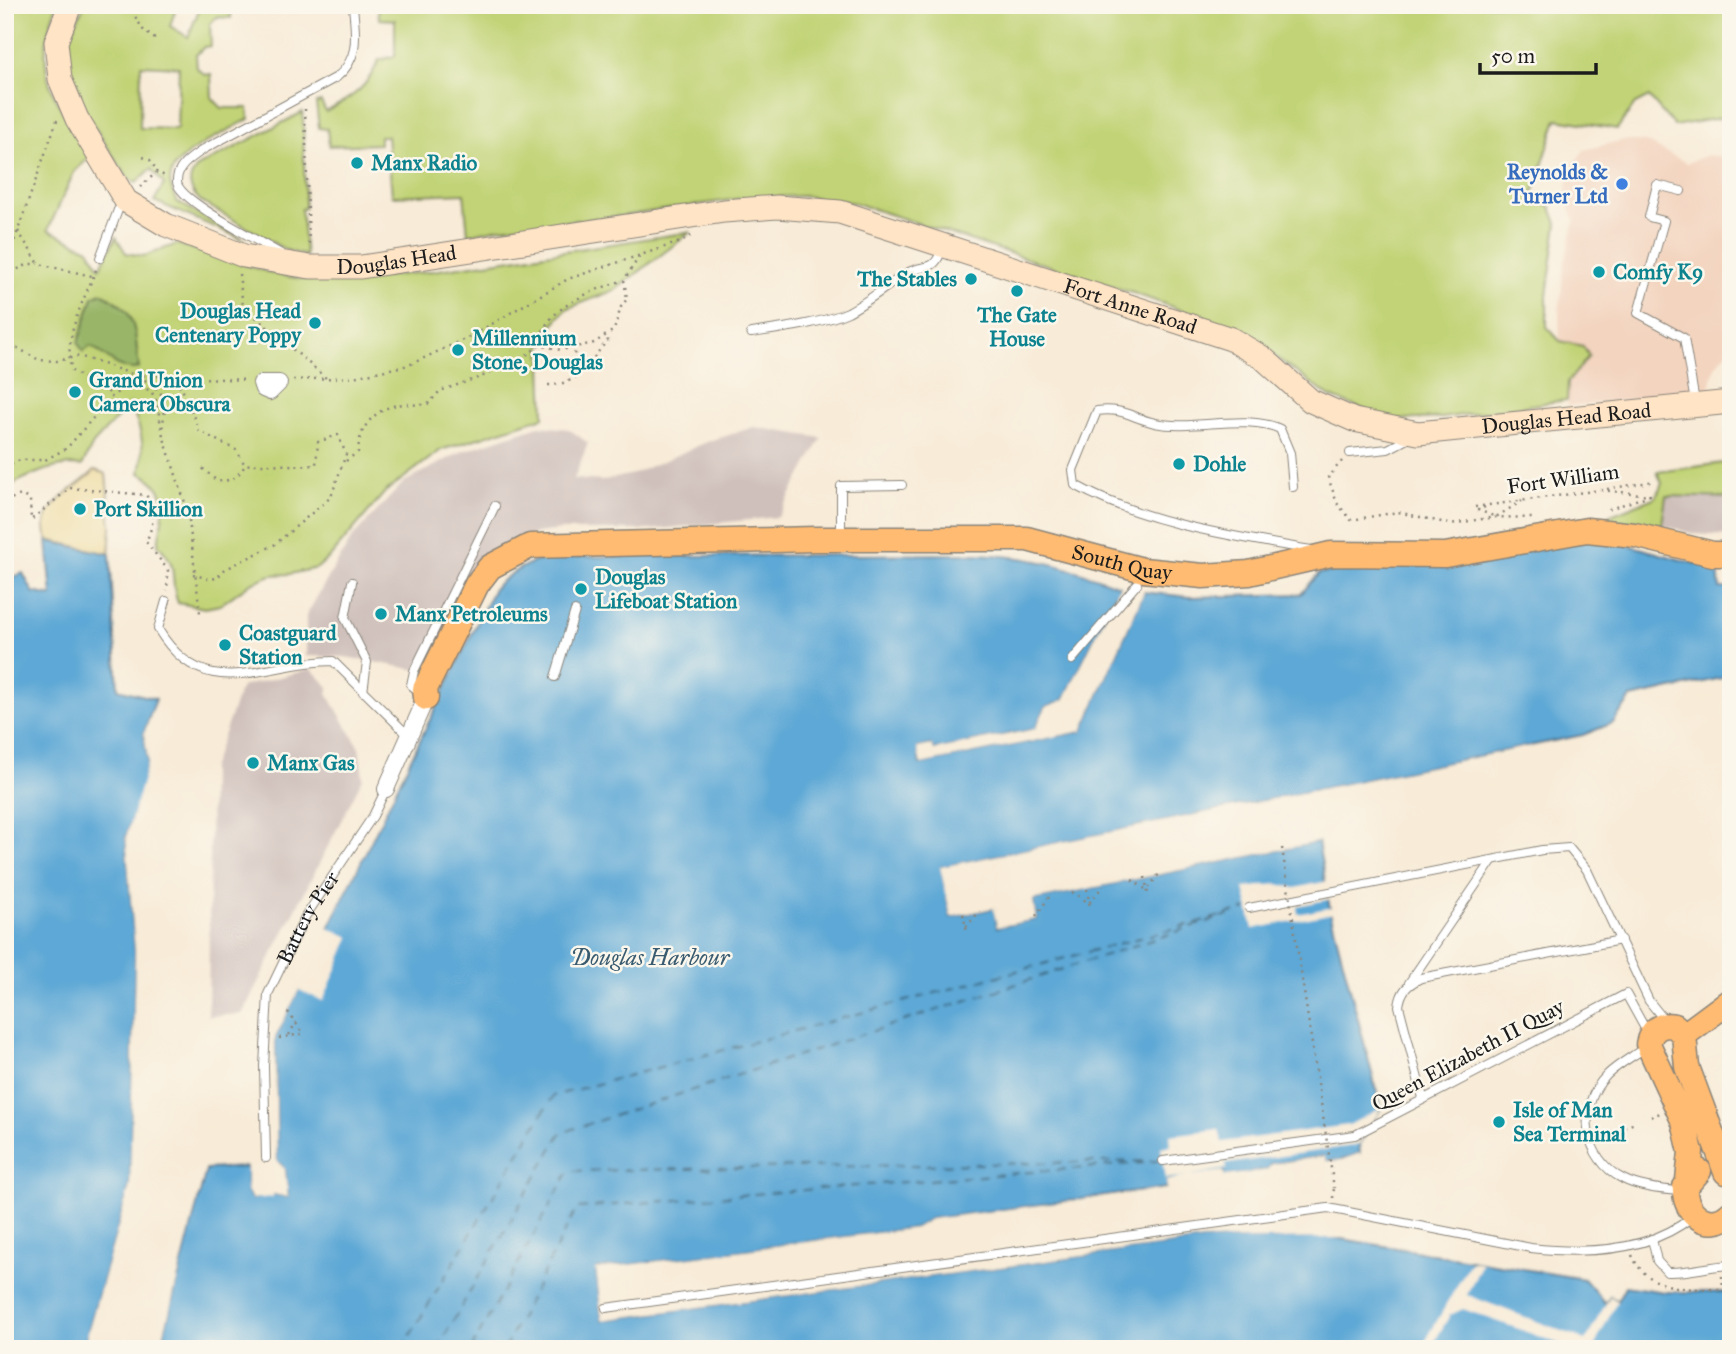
<svg xmlns="http://www.w3.org/2000/svg" width="1736" height="1354" font-family="'IM FELL Great Primer',serif">
  <style>
    .built { fill: #f3d4bf }
    .industrial { fill: #cfc0bb }
    .green { fill: #c1d376; stroke: #6e7849; stroke-width: 2; fill-rule: evenodd }
    .forest { fill: #98b567; stroke: #5a6842; stroke-width: 2 }
    .sand { fill: #eeda9e; stroke: #857b5d; stroke-width: 2 }
    .water { fill: #5da8d6; stroke: #3c6279; stroke-width: 2 }
    .pier { fill: #f8ebd7 }
    .lines { fill: none; stroke-linecap: round; stroke-linejoin: round }
    .ferry { stroke: #395b70; stroke-width: 2; stroke-dasharray: 9 7; stroke-linecap: butt }
    .lane-casing { stroke: #8a847a; stroke-width: 10 }
    .street-casing { stroke: #8a847a; stroke-width: 18 }
    .secondary-casing { stroke: #8a847a; stroke-width: 25 }
    .primary-casing { stroke: #8a847a; stroke-width: 27 }
    .path { stroke: #8a847a; stroke-width: 2.5; stroke-dasharray: 2 5; stroke-linecap: butt }
    .lane { stroke: #fff; stroke-width: 8 }
    .street { stroke: #fff; stroke-width: 16 }
    .secondary { stroke: #ffe4c6; stroke-width: 23 }
    .primary { stroke: #ffbb71; stroke-width: 24 }
    .path-bridge { stroke: #8a847a; stroke-width: 2.5; stroke-dasharray: 2 5; stroke-linecap: butt }
    .culture-dot { fill: #0f9aa8; stroke: #fbf7ec; stroke-width: 2.5 }
    .shop-dot { fill: #3f7fe0; stroke: #fbf7ec; stroke-width: 2.5 }
    .labels { text-anchor: middle; dominant-baseline: central; stroke-width: 5; stroke-linejoin: round; paint-order: stroke }
    .culture-label { font-size: 21px; font-weight: bold; fill: #0d838f; stroke: #fbf7ec; text-anchor: start }
    .shop-label { font-size: 21px; font-weight: bold; fill: #366cbe; stroke: #fbf7ec; text-anchor: end }
    .street-label { font-size: 21px; fill: #1c1c1c; stroke: #fbf7ec }
    .water-label { font-size: 23px; font-style: italic; fill: #395b70; stroke: #fbf7ec }
  </style>
  <rect width="100%" height="100%" fill="#fbf7ec"/>
  <filter id="ink" filterUnits="userSpaceOnUse"><feTurbulence type="fractalNoise" baseFrequency=".0143" numOctaves="2"/><feDisplacementMap in="SourceGraphic" scale="14" xChannelSelector="R" yChannelSelector="G"/><feConvolveMatrix kernelMatrix="1 2 1 2 8 2 1 2 1" color-interpolation-filters="sRGB"/></filter>
  <filter id="wash" filterUnits="userSpaceOnUse"><feTurbulence type="fractalNoise" baseFrequency=".00686" numOctaves="4" result="noise"/><feDisplacementMap in="SourceGraphic" scale="28" xChannelSelector="R" yChannelSelector="G"/><feGaussianBlur stdDeviation="1.57" result="paint"/><feColorMatrix in="noise" values="0 0 0 0 0 0 0 0 0 0 0 0 0 0 0 0 0 1.4 0 .05"/><feComposite in="paint" operator="in"/></filter>
  <g filter="url(#wash)">
    <rect width="100%" height="100%" fill="#f8ebd7"/>
    <polygon class="built" points="1624,140 1646,142 1687,163 1708,155 1731,158 1731,347 1715,367 1709,392 1568,406 1568,382 1582,363 1560,341 1559,312 1564,267 1575,220 1565,196 1571,168 1584,150"/>
    <g class="industrial">
      <polygon points="539,426 569,429 588,443 574,479 603,481 633,474 707,442 754,427 822,438 778,517 648,530 561,530 537,533 510,544 424,671 345,657 306,656 306,616 332,571 352,538 404,482 463,451"/>
      <polygon points="1666,496 1731,498 1731,536 1694,534 1662,525"/>
      <polygon points="311,669 329,687 327,693 359,747 363,778 242,1014 208,1016 211,769 241,687"/>
    </g>
    <g class="green">
      <path d="M 5,5 L 57,5 C 30,71 54,103 93,154 L 74,172 L 48,230 L 89,249 L 100,268 L 116,237 L 126,253 L 144,256 L 177,244 L 278,275 L 301,279 L 350,280 L 426,272 L 691,232 L 615,290 L 566,309 L 541,338 L 544,417 L 441,450 L 385,492 L 331,556 L 317,568 L 290,574 L 271,575 L 251,583 L 220,605 L 205,608 L 178,603 C 168,578 181,567 158,545 C 162,513 174,491 140,473 C 146,447 141,428 130,404 L 93,444 L 82,466 C 57,462 28,476 5,488 Z"/>
      <path d="M 84,5 L 177,5 L 170,26 L 188,37 L 201,5 L 231,5 L 231,18 L 216,17 L 210,24 L 211,46 L 204,47 L 196,55 L 197,68 L 205,75 L 211,74 L 212,98 L 222,108 L 248,108 L 249,119 C 230,130 175,154 171,175 C 168,184 173,192 176,201 L 245,240 L 154,201 L 164,184 L 151,169 L 136,183 L 127,177 C 102,136 63,92 70,40 C 71,29 80,16 84,5 ZM 141,65 L 179,67 L 177,129 L 140,128 Z"/>
      <path d="M 378,5 L 1731,5 L 1731,116 L 1674,126 L 1649,97 L 1635,104 L 1617,129 L 1557,119 L 1532,197 L 1551,208 L 1557,223 L 1547,295 L 1547,327 L 1560,341 L 1583,346 L 1589,356 L 1568,382 L 1567,400 L 1442,418 L 1393,420 L 1330,397 L 1242,332 L 1133,293 L 855,203 L 804,196 L 744,198 L 621,216 L 499,228 L 468,235 L 464,193 L 392,196 L 387,136 L 380,136 L 380,144 L 329,146 L 327,129 L 319,128 L 316,103 L 321,102 L 326,112 C 353,96 366,90 379,60 L 395,56 L 395,20 L 379,19 Z"/>
      <path d="M 303,112 L 305,208 L 301,209 L 306,256 L 286,250 L 202,202 C 189,191 185,179 199,166 Z"/>
      <polygon points="1731,462 1731,498 1666,496 1662,525 1608,522 1606,517 1656,497 1662,483 1657,472"/>
    </g>
    <path class="forest" d="M 101,293 C 139,310 134,330 139,368 C 122,374 104,354 91,346 L 83,352 L 78,343 L 93,297 Z"/>
    <path class="sand" d="M 95,470 L 106,474 L 111,527 L 109,554 L 48,540 C 33,507 76,490 95,470 Z"/>
    <g class="water">
      <path d="M 1599,537 C 1639,547 1677,560 1718,569 L 1720,588 L 1731,588 L 1731,676 L 1631,698 L 1613,723 L 1583,735 L 941,867 L 951,917 L 994,908 L 997,927 L 1036,919 L 1033,900 L 1318,842 L 1331,915 L 1381,1108 L 1359,1145 L 1360,1153 L 1341,1160 L 1326,1161 L 1324,1156 L 1271,1164 L 1267,1170 L 1224,1177 L 1224,1172 L 1167,1181 L 1167,1188 L 930,1219 L 915,1228 L 596,1269 L 602,1320 L 1204,1240 L 1330,1237 L 1584,1279 L 1605,1303 L 1610,1296 L 1617,1301 L 1625,1286 L 1665,1292 L 1731,1292 L 1731,1349 L 160,1349 L 206,1169 L 247,1167 L 247,1190 L 252,1199 L 273,1194 L 288,1197 L 285,1169 L 277,1161 L 275,1038 L 494,588 C 512,571 528,562 552,557 L 976,554 C 1035,557 1066,566 1120,586 L 1064,700 L 1046,707 L 1035,729 L 934,750 L 931,745 L 918,748 L 920,764 L 1082,731 L 1144,592 L 1190,597 L 1301,594 L 1319,573 L 1480,560 Z"/>
      <polygon points="47,541 110,554 118,689 156,699 144,733 148,761 141,793 126,837 135,952 130,1185 83,1349 5,1349 5,580 23,573 33,592 52,596"/>
    </g>
    <g class="pier">
      <polygon points="1120,586 1124,587 1067,702 1048,710 1037,732 934,753 930,749 922,751 923,760 1080,728 1141,591 1144,592 1082,731 921,764 917,748 932,745 934,750 1035,729 1046,707 1064,700"/>
      <polygon points="158,697 147,733 151,762 130,837 138,952 133,1185 87,1349 83,1349 130,1185 135,952 126,837 148,761 144,733"/>
      <polygon points="1531,746 1532,749 945,869 953,913 994,905 1000,923 1032,916 1029,900 1032,897 1318,839 1318,842 1033,900 1036,919 997,927 993,908 951,917 940,867"/>
      <polygon points="391,791 394,792 328,928 350,937 323,1001 299,990 275,1038 277,1161 285,1169 288,1197 273,1194 273,1197 252,1199 247,1190 247,1163 250,1166 250,1189 254,1195 273,1190 284,1193 282,1171 274,1161 272,1038"/>
      <polygon points="1328,881 1331,899 1297,906 1298,914 1333,907 1334,913 1253,929 1244,888 1277,884 1295,888"/>
      <polygon points="1381,1108 1359,1145 1226,1164 1227,1169 1188,1176 1223,1171 1225,1176 1267,1170 1271,1164 1325,1156 1326,1161 1341,1160 1360,1153 1359,1157 1341,1164 1326,1165 1322,1160 1273,1167 1268,1173 1225,1180 1220,1175 1170,1184 1168,1192 931,1223 915,1231 600,1272 605,1316 1203,1237 1331,1233 1345,1235 1345,1238 1204,1240 602,1320 596,1269 915,1228 930,1219 1167,1189 1166,1181 1185,1176 1165,1179 1161,1147 1171,1145 1170,1135 1219,1129 1222,1142 1349,1125"/>
      <polygon points="206,1165 160,1349 157,1349 203,1168"/>
      <polygon points="1471,1261 1482,1263 1467,1295 1586,1340 1610,1296 1617,1301 1593,1349 1574,1349 1463,1309 1450,1315 1430,1349 1421,1349"/>
    </g>
    <g class="lines">
      <g class="ferry">
        <polyline points="402,1349 553,1096 1247,909"/>
        <polyline points="437,1349 561,1133 1228,915"/>
        <polyline points="471,1349 569,1171 1158,1161"/>
        <polyline points="504,1349 577,1208 1144,1163"/>
      </g>
    </g>
  </g>
  <g filter="url(#ink)">
    <g class="lines">
      <defs>
        <g id="lane">
          <polyline points="1681,191 1657,185 1649,217 1664,221 1638,313 1684,338 1695,402"/>
          <path d="M 281,254 C 262,242 178,201 177,182 C 176,166 193,157 204,149 L 337,77 C 361,57 355,33 353,5"/>
          <polyline points="100,258 118,210 124,203"/>
          <path d="M 751,333 C 778,329 824,323 848,312 C 869,301 888,285 907,273 C 927,262 933,275 943,247"/>
          <polyline points="1350,453 1388,449 1413,436"/>
          <path d="M 1293,487 L 1290,453 L 1280,429 C 1246,413 1194,431 1155,423 C 1132,418 1122,407 1097,411 L 1073,470 L 1075,485 C 1146,524 1232,536 1311,550"/>
          <polyline points="841,536 841,486 902,485"/>
          <polyline points="352,582 345,618 367,662 363,692"/>
          <path d="M 166,601 L 158,629 C 205,707 263,661 333,661 L 409,736"/>
          <polyline points="1072,660 1137,584"/>
          <polyline points="555,677 575,611"/>
          <polyline points="421,693 411,685 414,671 495,506"/>
          <polyline points="1249,908 1542,850 1569,848 1587,870 1649,1001 1665,1021"/>
          <polyline points="1409,983 1492,861"/>
          <path d="M 1647,1046 C 1634,1056 1618,1064 1607,1075 C 1575,1107 1584,1159 1623,1179 C 1640,1188 1663,1190 1681,1191"/>
          <path d="M 1423,1098 L 1399,1006 C 1401,991 1407,985 1421,978 L 1621,940"/>
          <path id="s1" d="M 266,1158 L 264,1066 L 268,994 L 305,917 L 373,816 L 386,789"/>
          <polyline points="1163,1161 1355,1135 1626,994 1647,1032"/>
          <path d="M 1652,1239 L 1657,1261 L 1667,1272 C 1689,1273 1708,1266 1730,1265"/>
          <path d="M 606,1308 L 1328,1208 L 1531,1248 C 1584,1254 1649,1252 1692,1217"/>
        </g>
        <g id="street">
          <polygon points="261,383 279,383 270,392 263,389"/>
          <polyline points="386,789 426,698"/>
        </g>
        <g id="secondary">
          <path id="s2" d="M 70,5 L 56,42 L 60,79 L 77,119 L 126,201 L 166,225 L 244,256 L 310,267 L 361,267 L 724,211 L 777,207 L 840,212 L 1231,339 L 1263,358 L 1311,401 L 1354,420 L 1418,433 L 1731,402"/>
        </g>
        <g id="primary">
          <path id="s3" d="M 426,698 L 425,689 L 477,584 L 490,567 L 530,546 L 816,539 L 1027,539 L 1143,570 L 1203,576 L 1249,573 L 1331,554 L 1445,555 L 1587,530 L 1635,535 L 1713,554 L 1731,554"/>
          <polyline points="1684,1035 1731,1000"/>
          <path d="M 1699,1171 L 1685,1187 C 1683,1213 1709,1234 1731,1213"/>
          <path d="M 1688,1180 L 1691,1152 L 1684,1122 L 1648,1044 C 1651,1030 1660,1023 1675,1026 L 1684,1035 L 1687,1067 L 1726,1172"/>
        </g>
      </defs>
      <use href="#lane" class="lane-casing"/>
      <use href="#street" class="street-casing"/>
      <use href="#secondary" class="secondary-casing"/>
      <use href="#primary" class="primary-casing"/>
      <g class="path">
        <polyline points="128,5 144,31 155,39"/>
        <polyline points="305,109 309,249"/>
        <polyline points="143,157 150,160 157,171"/>
        <polyline points="140,187 157,172 165,176"/>
        <polyline points="18,231 39,264 92,276"/>
        <polyline points="5,267 57,120"/>
        <path d="M 96,270 C 84,300 62,339 72,371 L 113,395"/>
        <polyline points="239,274 243,306 327,379"/>
        <polyline points="5,275 29,264 38,264"/>
        <polyline points="5,331 14,346 39,360 57,361 79,356 135,375 247,380"/>
        <path d="M 540,345 C 541,308 594,290 624,280"/>
        <polyline points="5,347 11,342"/>
        <polyline points="138,377 153,384 166,400 162,432"/>
        <path d="M 175,379 L 186,396 L 199,431 L 236,450 L 245,465 C 239,476 231,482 217,481 L 200,466"/>
        <polyline points="293,380 353,377 409,365 473,335 568,279 683,241 692,235"/>
        <polyline points="568,381 572,375 575,348"/>
        <path d="M 548,385 C 581,385 588,362 608,340 L 608,335"/>
        <path d="M 346,461 L 358,452 C 359,426 376,406 405,404 C 413,404 420,406 428,404 L 440,391 L 486,375 L 525,356 L 540,345 L 561,350 L 594,343 L 614,330 L 621,307 L 627,299 L 624,280 L 641,254"/>
        <polyline points="1342,461 1328,477 1337,503 1351,520 1398,512 1450,524 1496,517 1534,518"/>
        <polyline points="5,467 20,460 45,460 67,448 113,395 133,383 151,391 157,402 162,432 188,512 200,613"/>
        <polyline points="1607,489 1655,481"/>
        <polyline points="1601,490 1650,495 1604,511"/>
        <path d="M 5,501 L 21,495 L 30,500 L 31,520 L 70,488 L 146,495 C 157,510 153,526 146,542 L 168,570 L 167,591"/>
        <polyline points="1475,507 1600,490"/>
        <polyline points="1485,507 1478,510 1496,517 1522,501"/>
        <path d="M 193,574 L 208,579 L 217,578 L 224,570 L 274,545 L 331,497 L 346,454 L 338,435 L 318,442 L 316,465 C 292,467 270,462 245,465"/>
        <polyline points="1145,877 1148,895"/>
        <polyline points="1132,880 1147,890 1159,874"/>
        <polyline points="1087,889 1090,908"/>
        <polyline points="1072,892 1089,903 1103,886"/>
        <polyline points="963,914 967,932"/>
        <polyline points="1036,916 1049,897"/>
        <polyline points="966,927 980,911"/>
        <polyline points="288,1012 302,1032"/>
        <polyline points="289,1035 296,1022"/>
        <polyline points="279,1038 302,1034"/>
        <polyline points="1651,1117 1660,1113"/>
        <polyline points="1611,1132 1635,1123"/>
        <polyline points="1333,1198 1334,1188"/>
        <path d="M 1632,1255 C 1648,1294 1695,1289 1731,1289"/>
        <polyline points="1722,1276 1723,1289"/>
      </g>
      <use href="#lane" class="lane"/>
      <use href="#street" class="street"/>
      <use href="#secondary" class="secondary"/>
      <use href="#primary" class="primary"/>
      <polyline class="path-bridge" points="1282,848 1334,1188"/>
    </g>
  </g>
  <g class="culture-dot">
    <circle cx="357" cy="163" r="7"/>
    <circle cx="1599" cy="272" r="7"/>
    <circle cx="971" cy="279" r="7"/>
    <circle cx="1017" cy="291" r="7"/>
    <circle cx="315" cy="323" r="7"/>
    <circle cx="458" cy="350" r="7"/>
    <circle cx="75" cy="392" r="7"/>
    <circle cx="1179" cy="464" r="7"/>
    <circle cx="80" cy="509" r="7"/>
    <circle cx="581" cy="589" r="7"/>
    <circle cx="381" cy="614" r="7"/>
    <circle cx="225" cy="645" r="7"/>
    <circle cx="253" cy="763" r="7"/>
    <circle cx="1499" cy="1122" r="7"/>
  </g>
  <circle class="shop-dot" cx="1622" cy="184" r="7"/>
  <g class="labels">
    <g class="culture-label">
      <text x="371" y="163">Manx Radio</text>
      <text x="1613" y="272">Comfy K9</text>
      <text x="957" y="279" text-anchor="end">The Stables</text>
      <text x="301" y="311" text-anchor="end">Douglas Head<tspan x="301" dy="24">Centenary Poppy</tspan></text>
      <text x="1017" y="315" text-anchor="middle">The Gate<tspan x="1017" dy="24">House</tspan></text>
      <text x="472" y="338">Millennium<tspan x="472" dy="24">Stone, Douglas</tspan></text>
      <text x="89" y="380">Grand Union<tspan x="89" dy="24">Camera Obscura</tspan></text>
      <text x="1193" y="464">Dohle</text>
      <text x="94" y="509">Port Skillion</text>
      <text x="595" y="577">Douglas<tspan x="595" dy="24">Lifeboat Station</tspan></text>
      <text x="395" y="614">Manx Petroleums</text>
      <text x="239" y="633">Coastguard<tspan x="239" dy="24">Station</tspan></text>
      <text x="267" y="763">Manx Gas</text>
      <text x="1513" y="1110">Isle of Man<tspan x="1513" dy="24">Sea Terminal</tspan></text>
    </g>
    <g class="shop-label">
      <text x="1608" y="172">Reynolds &amp;<tspan x="1608" dy="24">Turner Ltd</tspan></text>
    </g>
    <g class="street-label">
      <text stroke="none"><textPath href="#s2" startOffset="500">Douglas Head</textPath></text>
      <text stroke="none"><textPath href="#s2" startOffset="1253">Fort Anne Road</textPath></text>
      <text stroke="none"><textPath href="#s2" startOffset="1722">Douglas Head Road</textPath></text>
      <text transform="translate(1563 479) rotate(-8)">Fort William</text>
      <text stroke="none"><textPath href="#s3" startOffset="788">South Quay</textPath></text>
      <text stroke="none"><textPath href="#s1" startOffset="250">Battery Pier</textPath></text>
      <text transform="translate(1468 1055) rotate(-28)">Queen Elizabeth II Quay</text>
    </g>
    <g class="water-label">
      <text x="650" y="957">Douglas Harbour</text>
    </g>
  </g>
  <rect width="1736" height="1354" fill="none" stroke="#fbf7ec" stroke-width="28"/>
  <path d="M1480 63v10h116v-10" fill="none" stroke="#1c1c1c" stroke-width="3.5"/>
  <text x="1491" y="63" font-size="21" fill="#1c1c1c" stroke="#fbf7ec" stroke-width="5" paint-order="stroke">50 m</text>
</svg>
